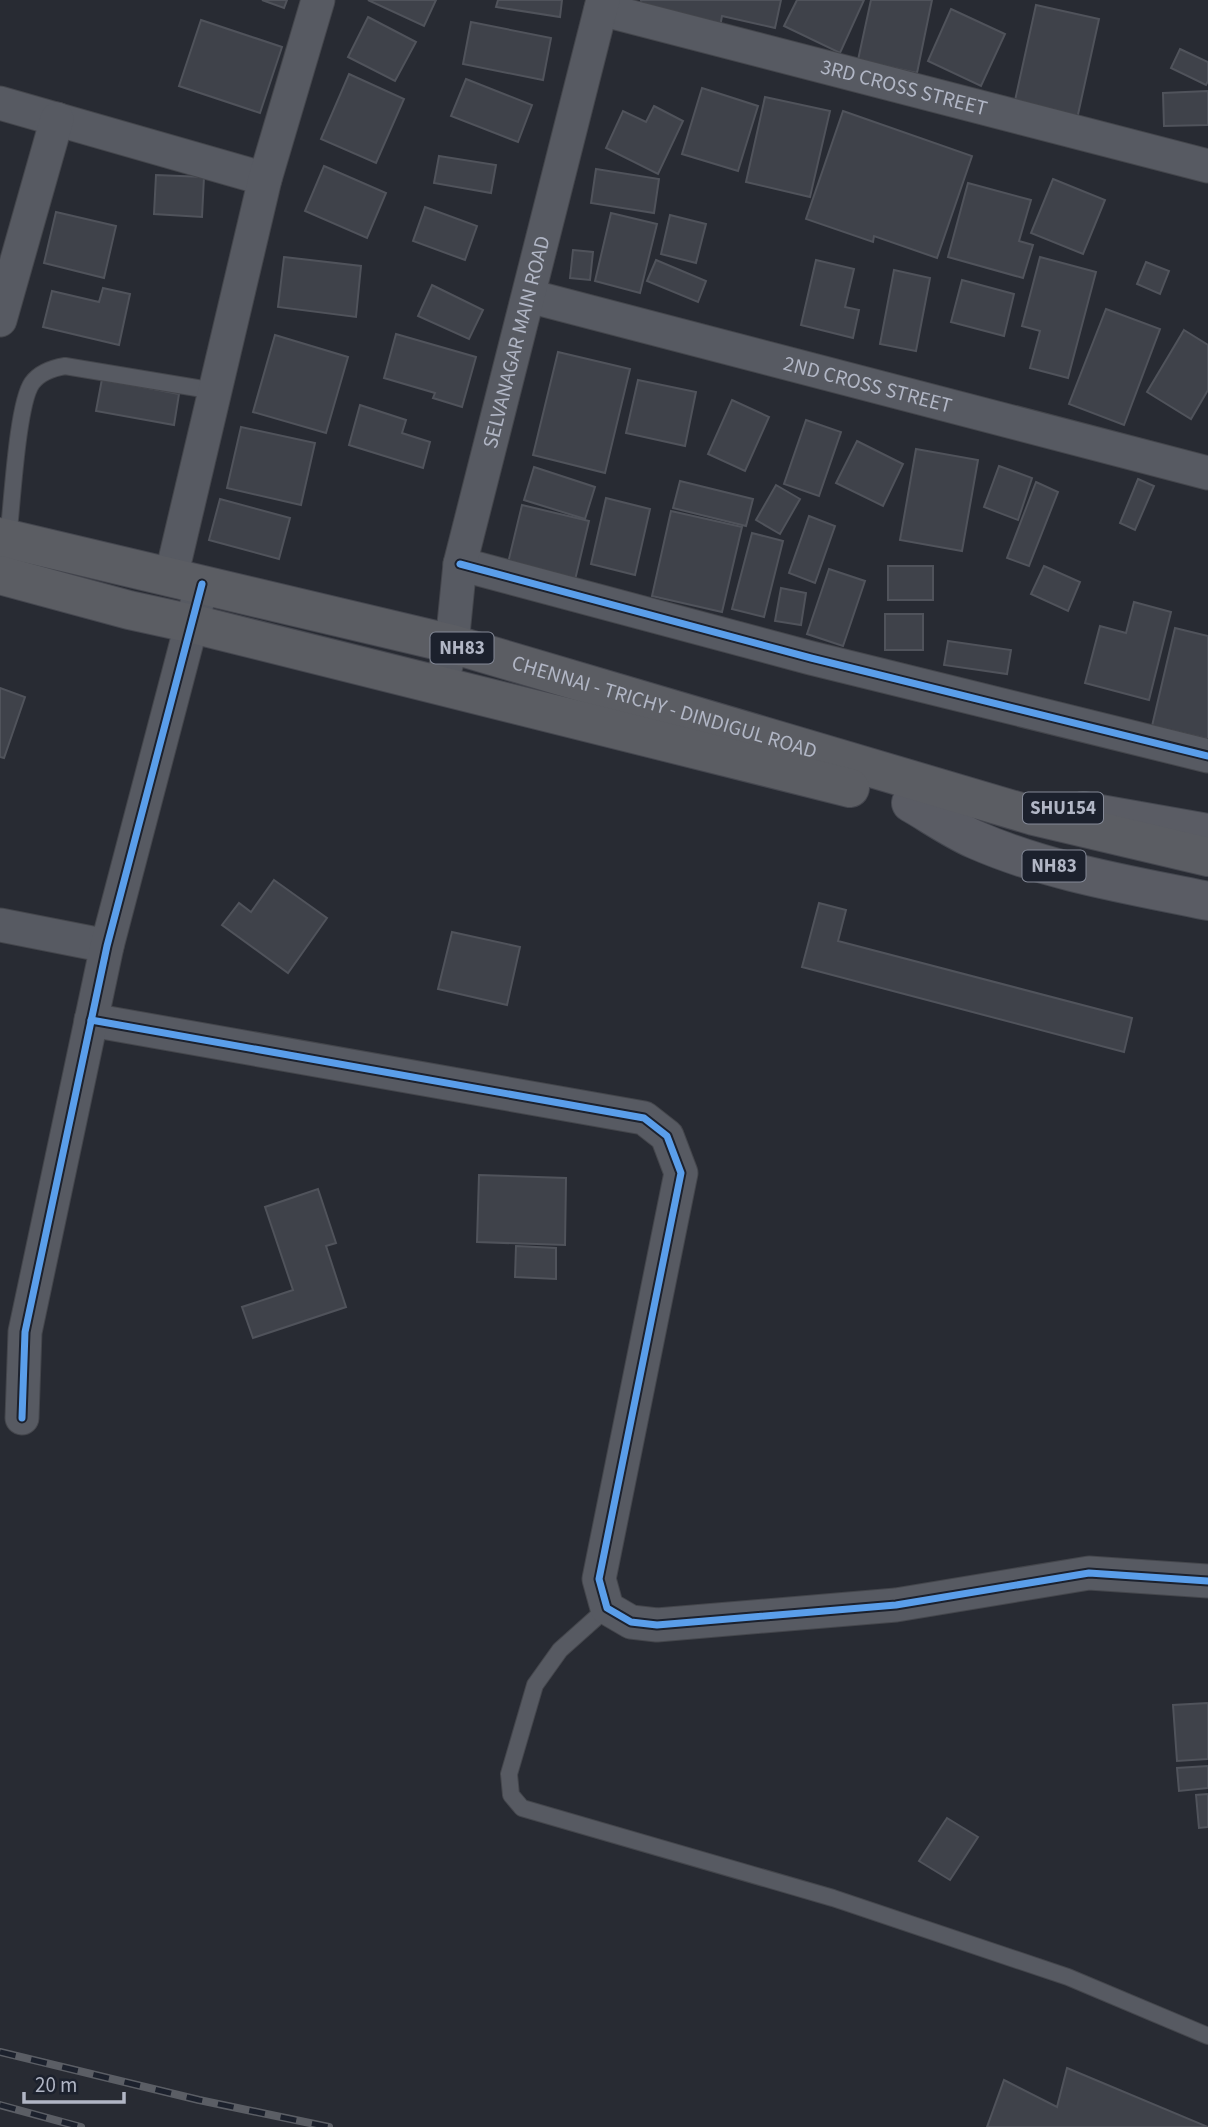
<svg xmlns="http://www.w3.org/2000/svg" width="1208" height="2127" font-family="'Source Sans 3',sans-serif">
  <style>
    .building { fill: #3f424a; stroke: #50535b; stroke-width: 2 }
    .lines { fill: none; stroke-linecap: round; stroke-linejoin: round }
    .service-casing { stroke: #44464c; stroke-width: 18 }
    .minor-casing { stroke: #44464c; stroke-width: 35 }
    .primary-casing { stroke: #454850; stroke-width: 40 }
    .trunk-casing { stroke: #45474f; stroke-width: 40 }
    .service { stroke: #575a62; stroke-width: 16 }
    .minor { stroke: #575a62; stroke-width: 33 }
    .primary { stroke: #5a5c64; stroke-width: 38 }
    .trunk { stroke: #5b5d63; stroke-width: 38 }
    .rail-casing { stroke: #5b5e65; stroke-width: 8 }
    .rail { stroke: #1c212d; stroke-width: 5; stroke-dasharray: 16; stroke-linecap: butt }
    .cycleway-casing { stroke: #1c212d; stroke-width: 11 }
    .cycleway { stroke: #5a9eea; stroke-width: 7 }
    .labels { text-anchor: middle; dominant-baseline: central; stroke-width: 5; stroke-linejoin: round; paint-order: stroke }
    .shield { fill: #1c212d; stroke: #848997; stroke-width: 2 }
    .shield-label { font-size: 19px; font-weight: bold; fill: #b1b6c5 }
    .street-label { font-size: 21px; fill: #b1b6c5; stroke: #1c212d }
  </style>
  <rect width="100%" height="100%" fill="#282b33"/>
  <g class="building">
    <polygon points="262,0 287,0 284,8"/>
    <polygon points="368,0 436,0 424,26"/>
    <polygon points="498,0 562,0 560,17 496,7"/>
    <polygon points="641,0 781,0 775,28 722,16 720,27 639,9"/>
    <polygon points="797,0 864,0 840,53 784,26"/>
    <polygon points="871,0 932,0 917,73 858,60"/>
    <polygon points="1036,5 1099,19 1077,119 1014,105"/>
    <polygon points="951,9 1005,34 981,86 928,61"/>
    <polygon points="368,17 416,42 395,81 348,57"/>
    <polygon points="201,20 282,47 260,113 179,86"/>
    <polygon points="471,22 551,38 543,80 463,64"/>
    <polygon points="1180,49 1208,62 1208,81 1206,85 1171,68"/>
    <polygon points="349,74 404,99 376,163 321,139"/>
    <polygon points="466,79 532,105 518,142 451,116"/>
    <polygon points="702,88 758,106 738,171 682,154"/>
    <polygon points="1208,91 1208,125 1164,126 1163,93"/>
    <polygon points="765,97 830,111 810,197 746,182"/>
    <polygon points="654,106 683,121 658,174 606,148 623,111 646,122"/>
    <polygon points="843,111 972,156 937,258 874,236 873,242 806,219"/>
    <polygon points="439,156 496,165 491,193 434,183"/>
    <polygon points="324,166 386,193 367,238 305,211"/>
    <polygon points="596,169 659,179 654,213 591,203"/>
    <polygon points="156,175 204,177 202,217 154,214"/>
    <polygon points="1053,179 1105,200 1083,254 1031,233"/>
    <polygon points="968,183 1031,200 1019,241 1033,245 1023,278 948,257"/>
    <polygon points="425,207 477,226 465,260 413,241"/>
    <polygon points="56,212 116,226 104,278 44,263"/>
    <polygon points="611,213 657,224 640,293 595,281"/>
    <polygon points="670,215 706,224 696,263 661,254"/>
    <polygon points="573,250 593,252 590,280 570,278"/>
    <polygon points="284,257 361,266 356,317 278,307"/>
    <polygon points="1040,257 1096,272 1068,378 1030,368 1040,331 1022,326"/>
    <polygon points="656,260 706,281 698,302 647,281"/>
    <polygon points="816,260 854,269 845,307 859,310 853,338 801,325"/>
    <polygon points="1146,262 1169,271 1160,294 1137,284"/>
    <polygon points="894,270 930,278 916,351 880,344"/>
    <polygon points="962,280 1014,294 1004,336 951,322"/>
    <polygon points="432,285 483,310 469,339 418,316"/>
    <polygon points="103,288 130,294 119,345 43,327 52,291 99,302"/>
    <polygon points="1106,309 1160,329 1124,425 1069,404"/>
    <polygon points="1184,330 1208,345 1208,390 1191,419 1147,392"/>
    <polygon points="396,334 476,357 462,407 433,398 435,393 384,378"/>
    <polygon points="275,335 348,357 326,433 253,412"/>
    <polygon points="558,352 630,369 605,473 533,455"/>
    <polygon points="102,379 179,394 174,425 96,411"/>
    <polygon points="638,380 696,392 685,446 626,433"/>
    <polygon points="732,400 769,417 745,471 708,454"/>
    <polygon points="360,405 406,420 402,433 430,442 423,468 349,445"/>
    <polygon points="806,420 841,432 819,496 784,484"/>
    <polygon points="241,427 315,443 301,505 227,488"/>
    <polygon points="857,441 903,464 883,506 836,483"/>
    <polygon points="916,449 978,460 962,551 900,540"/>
    <polygon points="999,466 1032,478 1018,520 984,507"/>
    <polygon points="534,467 595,487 585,519 524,500"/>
    <polygon points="1138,479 1154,486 1135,530 1120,523"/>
    <polygon points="680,481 753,499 746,526 673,508"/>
    <polygon points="1036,482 1058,492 1029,566 1007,558"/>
    <polygon points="776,485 800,499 780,534 756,520"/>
    <polygon points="606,498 650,509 635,575 591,564"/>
    <polygon points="220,499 290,518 279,559 209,540"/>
    <polygon points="522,505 589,521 575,580 508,563"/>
    <polygon points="671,511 742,527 722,612 652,596"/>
    <polygon points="809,516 835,526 815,583 789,573"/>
    <polygon points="752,533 783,541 764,617 732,609"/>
    <rect x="888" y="566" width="45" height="34"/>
    <polygon points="1044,566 1080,582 1068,611 1031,594"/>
    <polygon points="829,569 865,581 843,646 807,634"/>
    <polygon points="781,588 806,593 801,625 775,621"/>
    <polygon points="1134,602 1171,612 1149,700 1085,683 1100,626 1126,633"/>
    <rect x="885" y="614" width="38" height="36"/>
    <polygon points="1175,628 1208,636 1208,739 1152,726"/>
    <polygon points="948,641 1011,650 1007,674 944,665"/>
    <polygon points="0,688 25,697 4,758 0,757"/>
    <polygon points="274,880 327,918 288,973 222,925 239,903 251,912"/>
    <polygon points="819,903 846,910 838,941 1132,1018 1124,1052 802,967"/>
    <polygon points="452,932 520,947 507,1005 438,989"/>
    <polygon points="479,1175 566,1178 565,1245 477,1242"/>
    <polygon points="318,1189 336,1243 326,1246 346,1307 253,1338 242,1307 293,1290 265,1207"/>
    <polygon points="516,1246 556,1248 556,1279 515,1277"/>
    <polygon points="1208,1703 1208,1759 1177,1761 1173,1705"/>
    <polygon points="1208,1766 1208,1788 1179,1791 1177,1768"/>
    <polygon points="1208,1794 1208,1827 1199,1828 1196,1795"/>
    <polygon points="947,1818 978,1837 950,1880 919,1861"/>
    <polygon points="1067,2068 1208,2127 987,2127 1004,2080 1057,2107"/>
  </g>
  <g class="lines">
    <defs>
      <g id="service">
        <path d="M 8,539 C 12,507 17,404 32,383 C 40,372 53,368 65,366 L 215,391"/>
        <polyline points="607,1608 560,1650 535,1685 509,1774 511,1795 522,1808 833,1898 1068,1977 1208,2036"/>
      </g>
      <g id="minor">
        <path id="s1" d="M 601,9 L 1208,166"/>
        <polyline points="0,103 265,179"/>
        <path id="s2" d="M 529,296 L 1208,473"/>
        <polyline points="0,320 57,119"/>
        <polyline points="460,564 811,658 1208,756"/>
        <polyline points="171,577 265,179 318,0"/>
        <path id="s3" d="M 440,687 L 452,644 L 460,564 L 603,0"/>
        <polyline points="0,925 107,946"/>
        <polyline points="91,1020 644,1118 667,1136 681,1173 599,1579 607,1608 631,1622 657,1625 896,1605 1089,1573 1208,1581"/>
        <polyline points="22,1418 25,1332 107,946 202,584"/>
      </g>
      <g id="primary">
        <path d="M 911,803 C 932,815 953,830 976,840 C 1049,872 1131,885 1208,901"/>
        <polyline points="1083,811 1208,833"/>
      </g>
      <g id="trunk">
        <path id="s4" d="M 0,537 L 452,644 L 1034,816 L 1208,857"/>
        <polyline points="0,575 129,610 193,624 850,788"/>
      </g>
    </defs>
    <use href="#service" class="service-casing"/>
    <use href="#minor" class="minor-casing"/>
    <use href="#primary" class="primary-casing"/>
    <use href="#trunk" class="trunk-casing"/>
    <use href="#service" class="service"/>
    <use href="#minor" class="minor"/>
    <use href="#primary" class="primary"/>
    <use href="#trunk" class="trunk"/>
    <defs>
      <g id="rail">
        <polyline points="0,2052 199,2100 329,2127"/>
        <polyline points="0,2105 81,2127"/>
      </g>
    </defs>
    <use href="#rail" class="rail-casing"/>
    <use href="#rail" class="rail"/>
    <defs>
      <g id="cycleway">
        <polyline points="460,564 811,658 1208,756"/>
        <polyline points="91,1020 644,1118 667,1136 681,1173 599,1579 607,1608 631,1622 657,1625 896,1605 1089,1573 1208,1581"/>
        <polyline points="22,1418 25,1332 107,946 202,584"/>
      </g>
    </defs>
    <use href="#cycleway" class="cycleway-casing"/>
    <use href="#cycleway" class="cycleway"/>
  </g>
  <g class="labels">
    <g class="shield">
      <rect x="430.5" y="632.5" width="63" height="31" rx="5"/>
      <rect x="1023" y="792.5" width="80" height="31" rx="5"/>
      <rect x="1022.5" y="850.5" width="63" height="31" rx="5"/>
    </g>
    <g class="shield-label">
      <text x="462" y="648">NH83</text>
      <text x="1063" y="808">SHU154</text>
      <text x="1054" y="866">NH83</text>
    </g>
    <g class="street-label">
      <text stroke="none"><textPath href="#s1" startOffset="313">3RD CROSS STREET</textPath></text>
      <text stroke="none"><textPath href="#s3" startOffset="354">SELVANAGAR MAIN ROAD</textPath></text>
      <text stroke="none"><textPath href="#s2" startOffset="350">2ND CROSS STREET</textPath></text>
      <text stroke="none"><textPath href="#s4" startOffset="686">CHENNAI - TRICHY - DINDIGUL ROAD</textPath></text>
    </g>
  </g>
  <path d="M24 2092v10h100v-10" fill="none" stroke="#b1b6c5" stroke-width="3.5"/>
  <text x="35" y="2092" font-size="21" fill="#b1b6c5" stroke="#1c212d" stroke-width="5" paint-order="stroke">20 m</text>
</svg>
